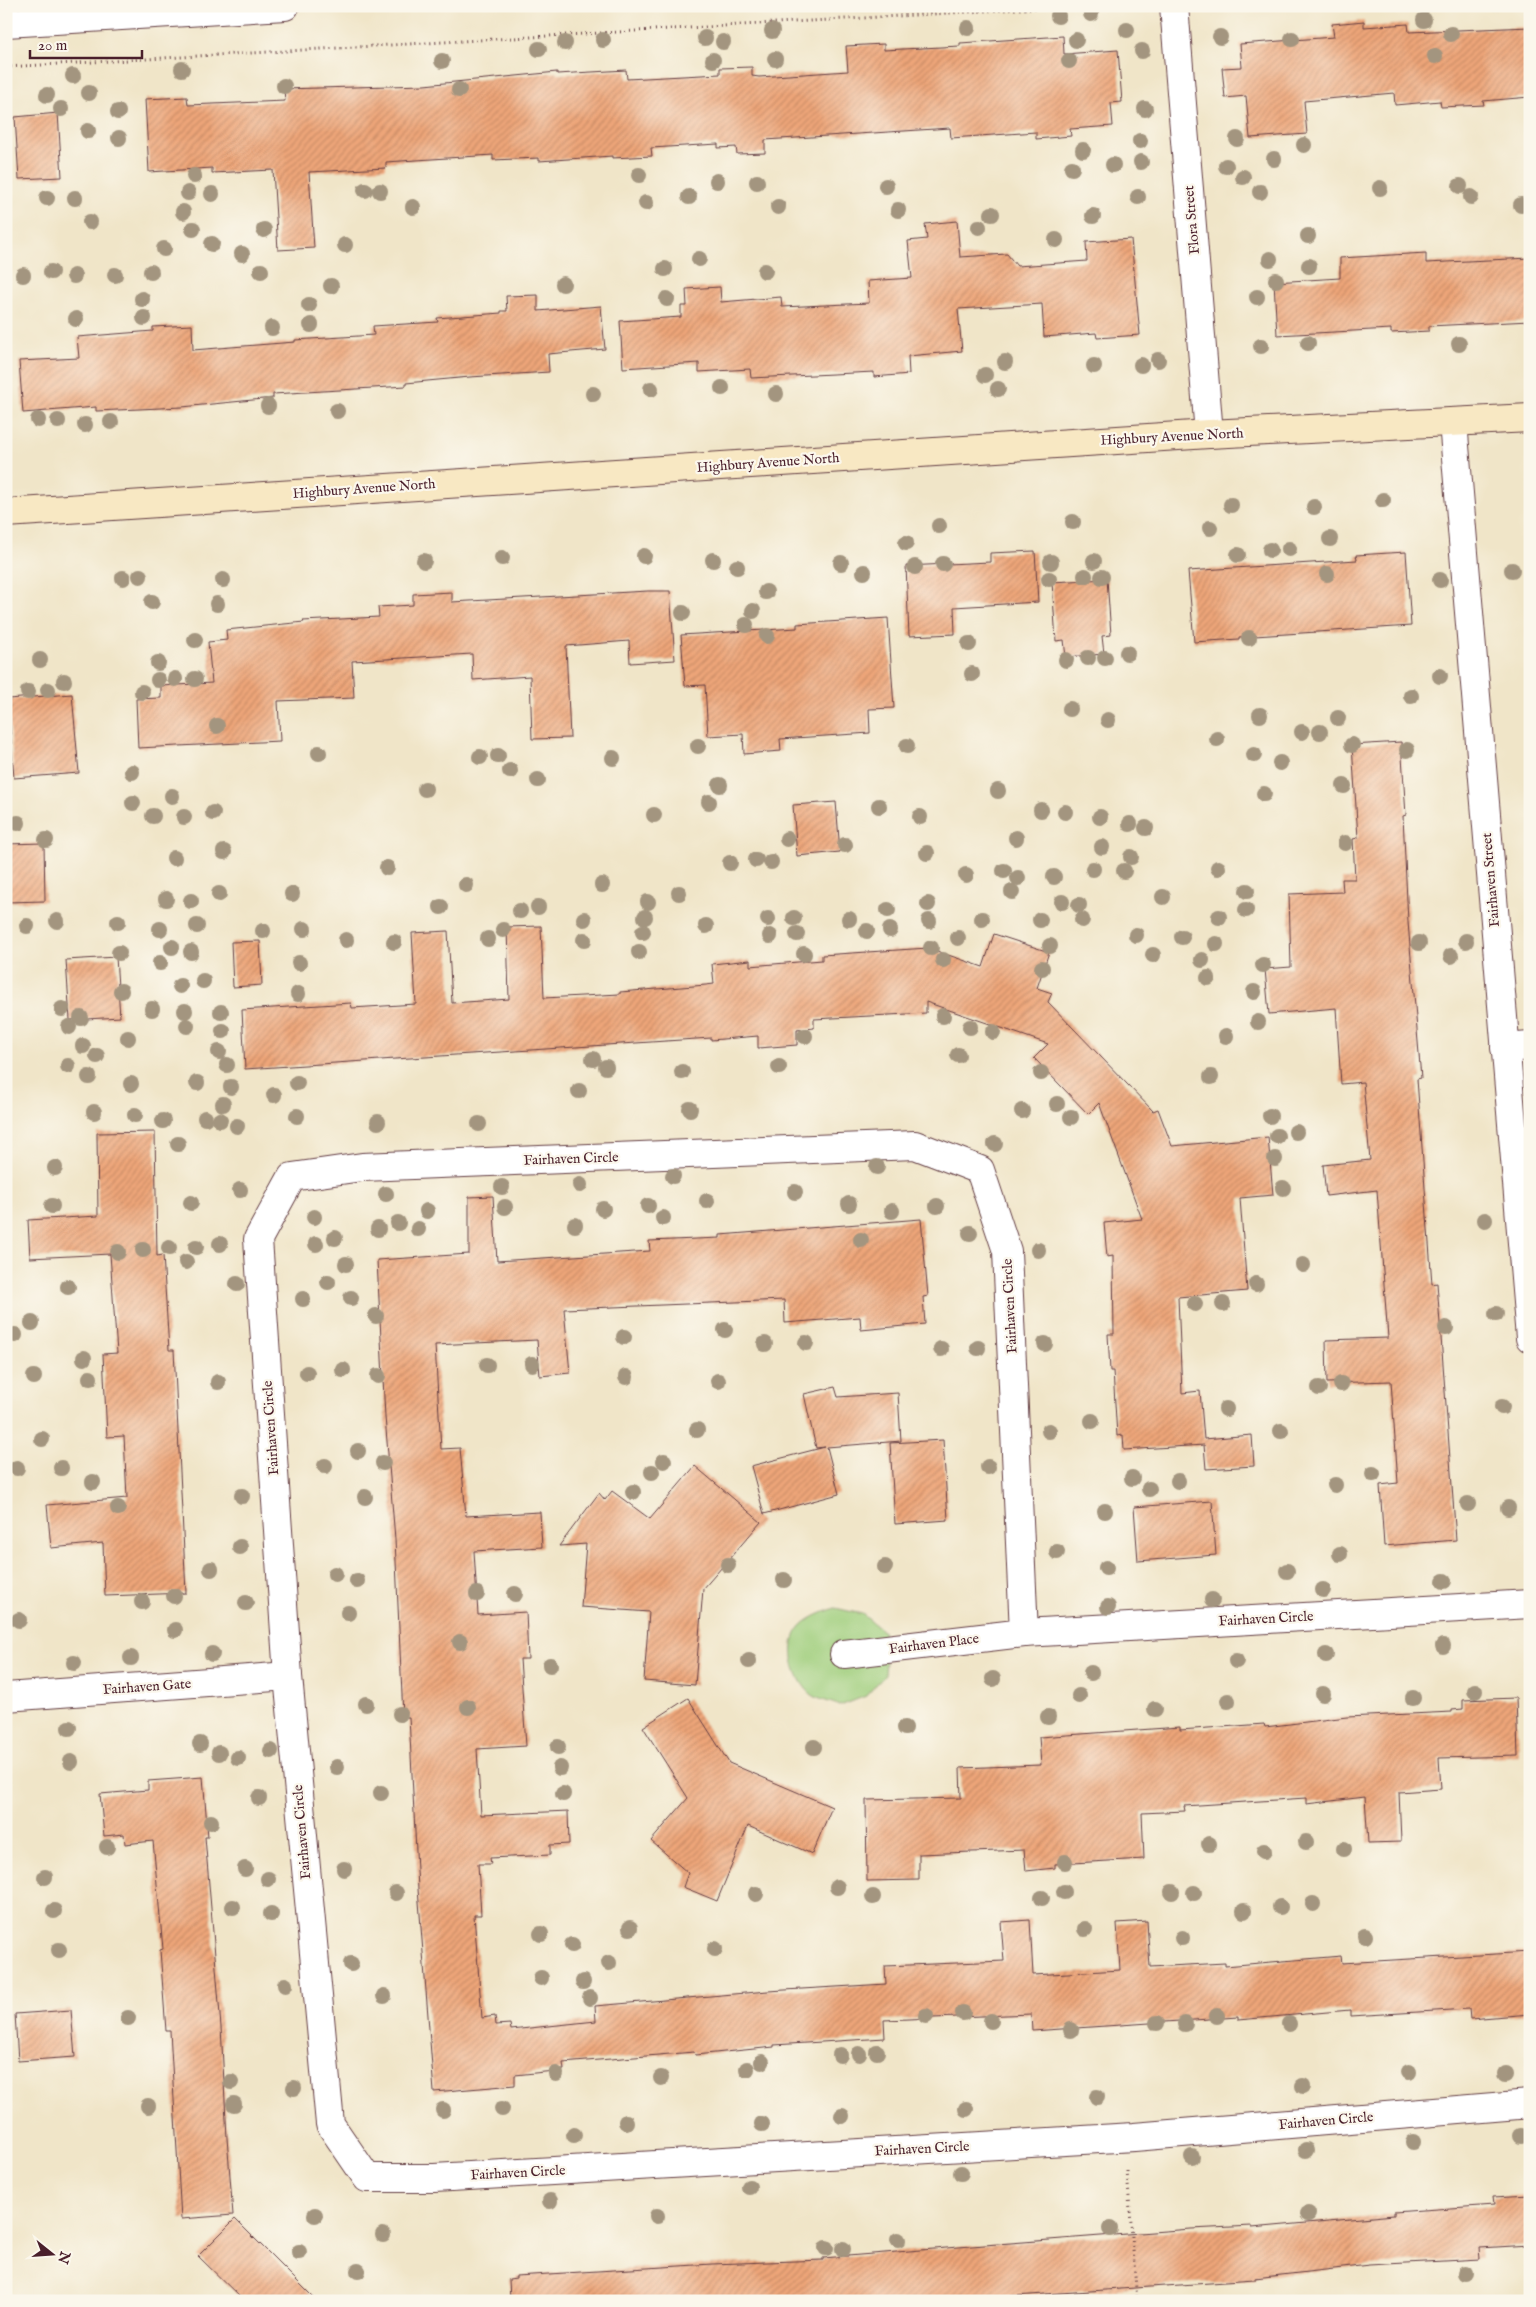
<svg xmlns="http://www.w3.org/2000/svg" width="1536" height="2307" font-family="'IM FELL English',serif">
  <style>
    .green { fill: #9fce7c; stroke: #747654 }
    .building { fill: url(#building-hatch) }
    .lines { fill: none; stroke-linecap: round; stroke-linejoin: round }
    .street-casing { stroke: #633d43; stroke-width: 30 }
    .secondary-casing { stroke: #633d43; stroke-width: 30 }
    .path { stroke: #633d43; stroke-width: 3; stroke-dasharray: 1 4; stroke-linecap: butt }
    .street { stroke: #fff; stroke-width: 28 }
    .secondary { stroke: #f8e8c3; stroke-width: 28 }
    .tree { fill: #a3957f }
    .labels { text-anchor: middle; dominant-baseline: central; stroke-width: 4.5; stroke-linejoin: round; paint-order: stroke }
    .street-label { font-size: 14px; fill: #4a1f2b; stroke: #fbf7ec }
  </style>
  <defs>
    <pattern id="building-hatch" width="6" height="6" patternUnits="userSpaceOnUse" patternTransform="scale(1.25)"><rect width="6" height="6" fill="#eea679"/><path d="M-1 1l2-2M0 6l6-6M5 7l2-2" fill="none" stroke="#c38763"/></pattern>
  </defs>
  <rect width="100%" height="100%" fill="#fbf7ec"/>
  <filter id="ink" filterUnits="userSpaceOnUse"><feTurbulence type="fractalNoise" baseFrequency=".02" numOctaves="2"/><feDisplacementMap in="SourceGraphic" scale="10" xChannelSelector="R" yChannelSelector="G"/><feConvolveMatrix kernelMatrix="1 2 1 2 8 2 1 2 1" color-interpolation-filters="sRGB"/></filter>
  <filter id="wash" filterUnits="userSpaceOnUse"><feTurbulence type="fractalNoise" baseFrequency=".0096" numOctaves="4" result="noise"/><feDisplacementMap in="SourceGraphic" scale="20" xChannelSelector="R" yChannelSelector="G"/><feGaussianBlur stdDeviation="1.12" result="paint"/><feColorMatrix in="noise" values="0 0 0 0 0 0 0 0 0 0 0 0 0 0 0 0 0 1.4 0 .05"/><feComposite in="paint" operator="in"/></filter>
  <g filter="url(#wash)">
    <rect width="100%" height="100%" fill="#f0e5c8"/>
    <path class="green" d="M 835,1608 L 862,1614 L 883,1631 L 887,1647 L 885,1675 L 866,1696 L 840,1706 C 832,1702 818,1700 811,1694 C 795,1680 786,1648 798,1630 C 806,1618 822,1613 835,1608 Z"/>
    <g id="blocks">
      <g class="building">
        <polygon points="1364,21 1364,27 1408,24 1409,32 1530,27 1530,97 1483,101 1484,105 1441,107 1440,101 1395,105 1394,93 1304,101 1307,134 1250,138 1246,96 1225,98 1222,68 1242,67 1240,44 1334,37 1332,24"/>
        <polygon points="1063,36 1064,54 1118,50 1122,102 1111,103 1113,126 1070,129 1071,136 1036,139 1036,132 951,138 950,128 765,140 765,153 737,154 736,147 718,148 718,144 651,148 652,156 612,158 612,156 539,161 539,158 493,160 493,155 386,162 386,168 309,172 314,248 278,250 273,170 212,173 212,168 149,172 145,99 187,97 188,105 285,101 284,89 424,85 557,72 557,74 626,70 627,79 720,74 720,68 752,67 752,76 759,77 848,71 846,46 884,44 884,50 960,46 960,43"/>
        <polygon points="58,113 62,177 19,179 15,117"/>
        <polygon points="957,221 960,257 1007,254 1017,266 1087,261 1086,242 1131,239 1140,335 1097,338 1096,333 1044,337 1042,304 958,309 962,351 908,356 909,374 874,377 874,372 751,378 750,369 699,372 699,363 623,368 620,321 681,317 681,306 687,306 686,289 720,287 721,302 781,297 782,307 869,303 868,281 912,278 908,241 927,239 925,224"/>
        <polygon points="1426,253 1426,263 1530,258 1530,321 1429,326 1429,331 1391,333 1391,329 1277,335 1274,282 1340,278 1340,258"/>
        <polygon points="538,295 538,311 601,306 605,349 548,354 549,372 470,377 406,383 406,386 273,394 273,398 182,407 96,411 96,407 23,413 19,361 79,358 77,337 153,331 153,327 192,325 193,350 295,342 295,340 374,335 373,326 438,322 437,318 501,313 501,311 507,311 506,296"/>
        <polygon points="1035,551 1038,602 954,607 955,634 909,636 906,566 990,562 990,553"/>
        <polygon points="1406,552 1411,626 1239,637 1239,639 1194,642 1188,571 1357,560 1356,555"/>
        <polygon points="1107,579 1111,635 1102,636 1104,654 1066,657 1064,640 1056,641 1052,582"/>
        <polygon points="648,591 670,591 675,660 630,663 629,641 566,646 570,738 532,739 530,676 473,680 472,654 352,661 354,698 278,701 280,741 138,748 136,699 161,698 161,686 212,683 208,642 227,640 226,630 304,622 303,621 379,617 378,607 413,605 413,594 452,592 452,602"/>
        <polygon points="888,618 894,708 869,709 870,733 780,739 781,751 744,754 743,734 708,736 705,685 685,686 681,635 797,628 797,624"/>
        <polygon points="72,694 79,773 14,778 8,699"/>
        <polygon points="1401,742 1406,815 1403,816 1408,922 1421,1078 1417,1079 1432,1284 1437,1283 1456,1540 1384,1546 1380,1485 1398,1483 1391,1381 1327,1383 1326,1340 1388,1338 1377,1190 1326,1196 1323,1165 1370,1160 1363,1082 1341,1084 1336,1008 1269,1014 1265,969 1291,967 1289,894 1343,892 1342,879 1355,879 1353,839 1358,838 1352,745"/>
        <polygon points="836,802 840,852 797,856 793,805"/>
        <polygon points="44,843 45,901 6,902 6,844"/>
        <polygon points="541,926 544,998 620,994 620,992 706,985 714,984 712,964 750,960 750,966 822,960 822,955 928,948 983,967 994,934 1049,952 1037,988 1052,993 1048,1002 1153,1111 1158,1109 1172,1146 1268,1137 1273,1195 1240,1198 1247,1291 1178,1297 1182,1393 1200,1391 1204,1439 1252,1435 1254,1466 1206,1469 1204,1445 1124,1450 1123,1435 1117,1436 1113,1371 1110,1371 1108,1334 1114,1334 1113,1256 1107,1257 1104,1223 1142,1219 1099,1103 1088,1114 1034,1058 1048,1044 926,1002 926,1013 814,1019 814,1028 797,1030 797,1045 758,1048 758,1036 711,1040 711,1038 245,1069 242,1010 351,1003 352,1008 416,1004 412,933 448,931 452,1003 509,999 507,927"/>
        <polygon points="260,941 262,985 233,987 231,942"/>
        <polygon points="116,957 120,1017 70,1020 66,960"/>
        <polygon points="155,1132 157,1256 163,1255 169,1350 174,1350 186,1593 105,1596 103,1543 51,1548 47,1505 127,1498 124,1436 107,1437 103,1354 117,1353 110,1254 30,1258 28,1220 98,1216 97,1133"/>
        <polygon points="493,1196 497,1261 650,1251 649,1241 720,1238 720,1235 921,1219 928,1296 923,1297 925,1324 861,1330 860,1317 785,1323 784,1300 564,1309 570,1373 540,1376 537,1340 435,1345 441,1449 460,1448 466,1516 540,1512 542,1547 474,1551 478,1615 526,1612 528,1659 520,1659 526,1746 477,1749 481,1815 568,1811 569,1844 550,1845 550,1855 490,1858 491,1864 478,1864 481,1915 474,1915 482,2018 495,2016 496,2025 510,2024 511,2030 596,2021 595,2006 768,1991 886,1984 885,1966 1004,1961 1001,1922 1030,1920 1033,1975 1120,1970 1117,1923 1147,1921 1150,1967 1225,1963 1225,1966 1341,1956 1342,1963 1530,1952 1530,2014 1470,2019 1469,2009 1350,2016 1350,2010 1238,2020 1238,2017 1032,2031 1031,2014 884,2020 885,2038 774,2045 774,2047 695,2055 694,2052 563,2063 564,2070 515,2075 515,2085 434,2092 418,1889 409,1717 403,1717 395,1539 385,1417 377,1260 469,1254 469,1197"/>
        <polygon points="835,1387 838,1397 898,1393 901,1441 827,1447 839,1494 764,1514 751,1466 825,1447 816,1448 804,1394"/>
        <polygon points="943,1440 948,1520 895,1524 890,1443"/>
        <polygon points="695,1466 761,1522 703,1589 695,1685 644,1681 649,1612 581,1607 586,1544 559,1546 599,1493 605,1500 612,1491 650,1519"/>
        <polygon points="1212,1501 1216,1555 1138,1561 1134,1507"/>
        <polygon points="688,1698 729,1763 832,1807 812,1854 748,1826 717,1901 683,1887 688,1873 651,1841 688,1798 643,1727"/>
        <polygon points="1516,1698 1518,1756 1439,1758 1441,1789 1399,1792 1401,1842 1368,1843 1365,1797 1306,1804 1306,1798 1184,1806 1185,1811 1142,1813 1144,1859 1055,1864 1055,1868 1026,1871 1024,1850 919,1854 919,1880 867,1881 866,1800 961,1798 960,1768 1041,1765 1039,1737 1180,1727 1180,1730 1264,1724 1265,1727 1347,1717 1452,1712 1452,1710 1463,1709 1463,1700"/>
        <polygon points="203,1777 208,1837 205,1837 221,2027 227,2138 233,2215 181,2219 170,2031 166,2031 160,1950 163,1949 153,1841 125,1844 124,1834 104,1836 100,1794 148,1790 148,1781"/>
        <polygon points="71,2010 75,2057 18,2061 15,2014"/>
        <polygon points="1530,2195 1530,2245 1480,2248 1481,2259 1369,2265 1255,2278 1255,2280 940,2301 510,2301 509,2279 516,2278 516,2276 712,2264 823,2260 823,2258 946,2248 1191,2229 1252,2226 1252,2228 1394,2215 1394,2212 1494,2205 1493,2197"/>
        <polygon points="235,2219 317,2301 244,2301 198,2256"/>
      </g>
    </g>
  </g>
  <g filter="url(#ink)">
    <use href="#blocks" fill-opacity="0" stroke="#633d43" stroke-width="1"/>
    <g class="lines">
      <defs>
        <g id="street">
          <polyline points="1174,6 1209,434"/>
          <polyline points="6,23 285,6"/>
          <polyline points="1453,422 1530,1338"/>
          <polyline points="1505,1048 1530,1046"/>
          <polyline points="1024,1633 1007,1251 980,1170 915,1145 362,1167 292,1177 258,1239 288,1676 330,2124 367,2178 434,2178 1134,2137 1530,2104"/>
          <polyline points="844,1654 1024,1633 1530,1604"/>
          <polyline points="6,1697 288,1676"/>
        </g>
        <polyline id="secondary" points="6,513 1209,434 1530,418"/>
      </defs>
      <use href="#street" class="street-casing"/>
      <use href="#secondary" class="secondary-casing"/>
      <g class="path">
        <polyline points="6,67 1073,6"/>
        <polyline points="1127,2171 1137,2301"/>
      </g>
      <use href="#street" class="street"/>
      <use href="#secondary" class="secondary"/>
    </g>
    <g class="tree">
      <circle cx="1091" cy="14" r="8"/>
      <circle cx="1058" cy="16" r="8"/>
      <circle cx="1424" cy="20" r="8"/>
      <circle cx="968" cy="28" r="8"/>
      <circle cx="1127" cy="30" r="8"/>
      <circle cx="772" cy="31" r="8"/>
      <circle cx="1451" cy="34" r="8"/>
      <circle cx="1220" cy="37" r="8"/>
      <circle cx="705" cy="38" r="8"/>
      <circle cx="1292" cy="39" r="8"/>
      <circle cx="603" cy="40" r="8"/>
      <circle cx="1076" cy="40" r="8"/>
      <circle cx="723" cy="42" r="8"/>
      <circle cx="565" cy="43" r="8"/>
      <circle cx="539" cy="49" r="8"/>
      <circle cx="1142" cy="51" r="8"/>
      <circle cx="1435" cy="56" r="8"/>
      <circle cx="775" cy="59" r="8"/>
      <circle cx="713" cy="60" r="8"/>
      <circle cx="442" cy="61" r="8"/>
      <circle cx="1069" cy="61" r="8"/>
      <circle cx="182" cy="69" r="8"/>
      <circle cx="73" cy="76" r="8"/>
      <circle cx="284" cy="86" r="8"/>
      <circle cx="459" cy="90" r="8"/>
      <circle cx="89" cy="93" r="8"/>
      <circle cx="47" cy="95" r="8"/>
      <circle cx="61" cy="109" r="8"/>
      <circle cx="1145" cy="109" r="8"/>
      <circle cx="118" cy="112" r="8"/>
      <circle cx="88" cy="131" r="8"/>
      <circle cx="119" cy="138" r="8"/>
      <circle cx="1237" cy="139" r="8"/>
      <circle cx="1140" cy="141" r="8"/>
      <circle cx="1304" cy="145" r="8"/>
      <circle cx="1083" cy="150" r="8"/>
      <circle cx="1274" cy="159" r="8"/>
      <circle cx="1141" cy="162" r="8"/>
      <circle cx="1113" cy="165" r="8"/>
      <circle cx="1226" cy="166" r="8"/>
      <circle cx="1072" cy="168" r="8"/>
      <circle cx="639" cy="175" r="8"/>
      <circle cx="194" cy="176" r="8"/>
      <circle cx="1243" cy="177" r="8"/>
      <circle cx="717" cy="181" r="8"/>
      <circle cx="757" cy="182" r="8"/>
      <circle cx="886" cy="186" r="8"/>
      <circle cx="1460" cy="186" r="8"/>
      <circle cx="1380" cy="188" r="8"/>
      <circle cx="365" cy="190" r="8"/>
      <circle cx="380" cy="191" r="8"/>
      <circle cx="1260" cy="192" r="8"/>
      <circle cx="188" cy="193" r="8"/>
      <circle cx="212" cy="194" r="8"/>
      <circle cx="689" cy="197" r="8"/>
      <circle cx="1138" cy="197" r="8"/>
      <circle cx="1471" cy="197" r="8"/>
      <circle cx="47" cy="198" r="8"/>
      <circle cx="75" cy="198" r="8"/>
      <circle cx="646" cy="203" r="8"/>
      <circle cx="1521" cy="205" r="8"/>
      <circle cx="413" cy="207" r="8"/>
      <circle cx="778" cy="207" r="8"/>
      <circle cx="898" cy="210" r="8"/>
      <circle cx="183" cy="212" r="8"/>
      <circle cx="992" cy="214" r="8"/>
      <circle cx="1093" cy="216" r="8"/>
      <circle cx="90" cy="222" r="8"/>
      <circle cx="979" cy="227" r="8"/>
      <circle cx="193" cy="229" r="8"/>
      <circle cx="264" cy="230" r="8"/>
      <circle cx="1308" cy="236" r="8"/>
      <circle cx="1056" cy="240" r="8"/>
      <circle cx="212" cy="244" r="8"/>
      <circle cx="345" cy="245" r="8"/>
      <circle cx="164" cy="249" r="8"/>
      <circle cx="242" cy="254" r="8"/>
      <circle cx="699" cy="259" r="8"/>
      <circle cx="1270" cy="259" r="8"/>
      <circle cx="1309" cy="266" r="8"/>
      <circle cx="665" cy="269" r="8"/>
      <circle cx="261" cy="271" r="8"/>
      <circle cx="765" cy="271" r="8"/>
      <circle cx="51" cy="272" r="8"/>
      <circle cx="151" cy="272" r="8"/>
      <circle cx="23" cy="275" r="8"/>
      <circle cx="115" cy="275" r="8"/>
      <circle cx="74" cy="276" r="8"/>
      <circle cx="1276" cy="280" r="8"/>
      <circle cx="563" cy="284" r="8"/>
      <circle cx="331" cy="286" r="8"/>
      <circle cx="1257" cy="297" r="8"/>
      <circle cx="142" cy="299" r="8"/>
      <circle cx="667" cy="299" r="8"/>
      <circle cx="309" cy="305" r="8"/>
      <circle cx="144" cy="318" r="8"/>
      <circle cx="76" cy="319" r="8"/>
      <circle cx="311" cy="325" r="8"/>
      <circle cx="272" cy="328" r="8"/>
      <circle cx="1308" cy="343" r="8"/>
      <circle cx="1459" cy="344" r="8"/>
      <circle cx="1261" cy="346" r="8"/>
      <circle cx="1158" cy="360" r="8"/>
      <circle cx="1005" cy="362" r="8"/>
      <circle cx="1141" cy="365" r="8"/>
      <circle cx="1094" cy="366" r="8"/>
      <circle cx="985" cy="375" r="8"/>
      <circle cx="722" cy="388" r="8"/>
      <circle cx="651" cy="389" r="8"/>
      <circle cx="998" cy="389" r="8"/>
      <circle cx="593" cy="394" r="8"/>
      <circle cx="776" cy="394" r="8"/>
      <circle cx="268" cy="406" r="8"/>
      <circle cx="337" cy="411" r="8"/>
      <circle cx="38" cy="420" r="8"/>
      <circle cx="58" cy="421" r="8"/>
      <circle cx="111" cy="422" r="8"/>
      <circle cx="85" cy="425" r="8"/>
      <circle cx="1383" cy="500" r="8"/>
      <circle cx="1231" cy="505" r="8"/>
      <circle cx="1314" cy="507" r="8"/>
      <circle cx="1073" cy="522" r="8"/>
      <circle cx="939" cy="526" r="8"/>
      <circle cx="1210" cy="528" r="8"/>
      <circle cx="1330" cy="539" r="8"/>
      <circle cx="906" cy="543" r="8"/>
      <circle cx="1289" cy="549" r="8"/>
      <circle cx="1270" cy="550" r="8"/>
      <circle cx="1238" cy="555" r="8"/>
      <circle cx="644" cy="556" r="8"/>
      <circle cx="502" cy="558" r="8"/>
      <circle cx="713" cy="560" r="8"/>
      <circle cx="424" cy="561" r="8"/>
      <circle cx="1094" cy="561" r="8"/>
      <circle cx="1051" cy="562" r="8"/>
      <circle cx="841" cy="563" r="8"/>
      <circle cx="943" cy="564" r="8"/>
      <circle cx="737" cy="567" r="8"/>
      <circle cx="915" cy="567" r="8"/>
      <circle cx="1512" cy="570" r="8"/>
      <circle cx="864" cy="572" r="8"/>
      <circle cx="1327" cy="574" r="8"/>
      <circle cx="140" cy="576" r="8"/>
      <circle cx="1085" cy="576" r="8"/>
      <circle cx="1102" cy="577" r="8"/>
      <circle cx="123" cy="578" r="8"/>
      <circle cx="1049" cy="579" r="8"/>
      <circle cx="223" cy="580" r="8"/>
      <circle cx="1440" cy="580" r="8"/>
      <circle cx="766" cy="592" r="8"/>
      <circle cx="152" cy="602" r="8"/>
      <circle cx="217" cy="604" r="8"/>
      <circle cx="753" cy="611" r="8"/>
      <circle cx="683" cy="613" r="8"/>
      <circle cx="746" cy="625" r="8"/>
      <circle cx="767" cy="636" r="8"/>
      <circle cx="1249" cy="638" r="8"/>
      <circle cx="195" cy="640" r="8"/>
      <circle cx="969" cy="644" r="8"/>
      <circle cx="1127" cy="653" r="8"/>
      <circle cx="1088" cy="658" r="8"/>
      <circle cx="1105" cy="658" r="8"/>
      <circle cx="40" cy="660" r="8"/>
      <circle cx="1066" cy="660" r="8"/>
      <circle cx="158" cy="663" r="8"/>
      <circle cx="972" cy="674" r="8"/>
      <circle cx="1440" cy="676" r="8"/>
      <circle cx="175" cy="679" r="8"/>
      <circle cx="195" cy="679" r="8"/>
      <circle cx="158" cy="680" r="8"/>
      <circle cx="64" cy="681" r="8"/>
      <circle cx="48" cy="690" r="8"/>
      <circle cx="28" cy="692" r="8"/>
      <circle cx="142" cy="692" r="8"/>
      <circle cx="1411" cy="696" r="8"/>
      <circle cx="1070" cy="709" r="8"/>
      <circle cx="1260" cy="715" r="8"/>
      <circle cx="1338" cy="718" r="8"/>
      <circle cx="1108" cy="720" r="8"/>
      <circle cx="217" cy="726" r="8"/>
      <circle cx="1302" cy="732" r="8"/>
      <circle cx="1320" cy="732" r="8"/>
      <circle cx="1217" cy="739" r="8"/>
      <circle cx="1352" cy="745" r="8"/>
      <circle cx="698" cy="746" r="8"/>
      <circle cx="907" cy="746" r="8"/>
      <circle cx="1407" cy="750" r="8"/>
      <circle cx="319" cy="753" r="8"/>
      <circle cx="1254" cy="755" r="8"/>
      <circle cx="498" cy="756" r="8"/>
      <circle cx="480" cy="757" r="8"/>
      <circle cx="613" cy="758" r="8"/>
      <circle cx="1280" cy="763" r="8"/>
      <circle cx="510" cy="771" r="8"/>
      <circle cx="132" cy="772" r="8"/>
      <circle cx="538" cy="780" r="8"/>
      <circle cx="720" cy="785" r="8"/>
      <circle cx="1344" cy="786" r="8"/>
      <circle cx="425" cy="789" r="8"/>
      <circle cx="998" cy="791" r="8"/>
      <circle cx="1264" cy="794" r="8"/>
      <circle cx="172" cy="796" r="8"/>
      <circle cx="709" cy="802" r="8"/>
      <circle cx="133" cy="803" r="8"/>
      <circle cx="879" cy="806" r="8"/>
      <circle cx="1041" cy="810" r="8"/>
      <circle cx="1065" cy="812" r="8"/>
      <circle cx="213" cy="813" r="8"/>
      <circle cx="654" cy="815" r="8"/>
      <circle cx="153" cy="816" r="8"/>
      <circle cx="184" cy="817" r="8"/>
      <circle cx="920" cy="817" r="8"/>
      <circle cx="1100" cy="817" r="8"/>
      <circle cx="18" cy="823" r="8"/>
      <circle cx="1130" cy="824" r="8"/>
      <circle cx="1146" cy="828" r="8"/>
      <circle cx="1016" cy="838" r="8"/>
      <circle cx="787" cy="839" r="8"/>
      <circle cx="46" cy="840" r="8"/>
      <circle cx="1345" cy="843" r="8"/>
      <circle cx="845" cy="845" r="8"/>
      <circle cx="1102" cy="847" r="8"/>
      <circle cx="224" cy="852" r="8"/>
      <circle cx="927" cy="853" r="8"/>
      <circle cx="1131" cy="857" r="8"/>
      <circle cx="174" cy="858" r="8"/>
      <circle cx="756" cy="860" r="8"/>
      <circle cx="771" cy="862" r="8"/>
      <circle cx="730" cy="863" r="8"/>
      <circle cx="387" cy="868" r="8"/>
      <circle cx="1218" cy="868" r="8"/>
      <circle cx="1093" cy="869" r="8"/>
      <circle cx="1004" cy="871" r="8"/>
      <circle cx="1124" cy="871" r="8"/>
      <circle cx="966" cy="875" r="8"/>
      <circle cx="1054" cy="877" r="8"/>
      <circle cx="1018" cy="878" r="8"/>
      <circle cx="466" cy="885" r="8"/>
      <circle cx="602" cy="885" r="8"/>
      <circle cx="1247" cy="891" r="8"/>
      <circle cx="1012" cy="892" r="8"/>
      <circle cx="679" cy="893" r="8"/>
      <circle cx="219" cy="894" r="8"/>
      <circle cx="292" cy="894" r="8"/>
      <circle cx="1163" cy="897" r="8"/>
      <circle cx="166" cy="899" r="8"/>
      <circle cx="191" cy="901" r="8"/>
      <circle cx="648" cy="902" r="8"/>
      <circle cx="1062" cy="902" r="8"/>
      <circle cx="928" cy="904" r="8"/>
      <circle cx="1079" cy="905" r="8"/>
      <circle cx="441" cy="907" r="8"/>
      <circle cx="538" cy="907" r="8"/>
      <circle cx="888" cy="910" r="8"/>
      <circle cx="1246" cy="910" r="8"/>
      <circle cx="520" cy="911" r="8"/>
      <circle cx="645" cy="917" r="8"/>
      <circle cx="1219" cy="917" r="8"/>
      <circle cx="794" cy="918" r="8"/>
      <circle cx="584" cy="919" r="8"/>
      <circle cx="768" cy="919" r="8"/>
      <circle cx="849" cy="919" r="8"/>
      <circle cx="982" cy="919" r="8"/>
      <circle cx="1040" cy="920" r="8"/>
      <circle cx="1082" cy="920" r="8"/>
      <circle cx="57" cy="921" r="8"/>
      <circle cx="929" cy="921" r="8"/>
      <circle cx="118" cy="922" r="8"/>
      <circle cx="27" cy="926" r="8"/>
      <circle cx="197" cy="926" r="8"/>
      <circle cx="706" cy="926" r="8"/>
      <circle cx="160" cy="929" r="8"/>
      <circle cx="304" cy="929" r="8"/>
      <circle cx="503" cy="930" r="8"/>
      <circle cx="890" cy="930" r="8"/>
      <circle cx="263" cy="931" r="8"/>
      <circle cx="867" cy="931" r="8"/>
      <circle cx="643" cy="932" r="8"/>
      <circle cx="797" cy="934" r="8"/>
      <circle cx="1136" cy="935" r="8"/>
      <circle cx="770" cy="936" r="8"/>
      <circle cx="1182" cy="937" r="8"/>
      <circle cx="958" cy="938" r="8"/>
      <circle cx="488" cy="939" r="8"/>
      <circle cx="346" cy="940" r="8"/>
      <circle cx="584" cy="940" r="8"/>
      <circle cx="1466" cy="941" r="8"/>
      <circle cx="394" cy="942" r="8"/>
      <circle cx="1419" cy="943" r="8"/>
      <circle cx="1216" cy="944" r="8"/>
      <circle cx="1050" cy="946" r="8"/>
      <circle cx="172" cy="947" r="8"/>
      <circle cx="931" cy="948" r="8"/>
      <circle cx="191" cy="952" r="8"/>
      <circle cx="639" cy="952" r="8"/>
      <circle cx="119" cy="953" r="8"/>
      <circle cx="804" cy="954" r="8"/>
      <circle cx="1153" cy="955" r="8"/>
      <circle cx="1451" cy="956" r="8"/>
      <circle cx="943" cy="960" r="8"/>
      <circle cx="1202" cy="960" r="8"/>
      <circle cx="160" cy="963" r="8"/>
      <circle cx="299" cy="963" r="8"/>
      <circle cx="1263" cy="965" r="8"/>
      <circle cx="1042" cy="968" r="8"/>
      <circle cx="1208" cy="978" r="8"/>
      <circle cx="203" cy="981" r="8"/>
      <circle cx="180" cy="986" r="8"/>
      <circle cx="121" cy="991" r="8"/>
      <circle cx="1254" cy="992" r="8"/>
      <circle cx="298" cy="994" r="8"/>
      <circle cx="62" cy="1009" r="8"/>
      <circle cx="152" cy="1009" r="8"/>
      <circle cx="185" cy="1011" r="8"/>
      <circle cx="221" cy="1012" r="8"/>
      <circle cx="943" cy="1016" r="8"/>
      <circle cx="81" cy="1018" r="8"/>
      <circle cx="1258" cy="1022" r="8"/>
      <circle cx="187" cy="1026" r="8"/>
      <circle cx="69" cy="1027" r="8"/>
      <circle cx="970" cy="1027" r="8"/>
      <circle cx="223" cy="1031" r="8"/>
      <circle cx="993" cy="1032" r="8"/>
      <circle cx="805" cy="1036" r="8"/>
      <circle cx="1226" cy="1036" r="8"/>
      <circle cx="128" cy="1038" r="8"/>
      <circle cx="83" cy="1046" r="8"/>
      <circle cx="219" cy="1052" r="8"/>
      <circle cx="958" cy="1055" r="8"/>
      <circle cx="97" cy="1056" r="8"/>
      <circle cx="593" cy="1059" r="8"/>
      <circle cx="227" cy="1065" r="8"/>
      <circle cx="68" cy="1066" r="8"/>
      <circle cx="606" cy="1067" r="8"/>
      <circle cx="779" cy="1067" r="8"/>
      <circle cx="682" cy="1072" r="8"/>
      <circle cx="1041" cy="1073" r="8"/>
      <circle cx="89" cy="1077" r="8"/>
      <circle cx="1211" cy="1077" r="8"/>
      <circle cx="197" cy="1083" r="8"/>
      <circle cx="297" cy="1083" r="8"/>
      <circle cx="131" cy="1084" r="8"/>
      <circle cx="231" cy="1087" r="8"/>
      <circle cx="579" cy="1091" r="8"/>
      <circle cx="274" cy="1095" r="8"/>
      <circle cx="223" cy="1104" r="8"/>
      <circle cx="1057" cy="1104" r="8"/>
      <circle cx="690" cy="1109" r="8"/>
      <circle cx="1022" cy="1111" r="8"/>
      <circle cx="94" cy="1112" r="8"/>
      <circle cx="135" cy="1115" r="8"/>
      <circle cx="297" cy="1116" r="8"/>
      <circle cx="1270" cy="1116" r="8"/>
      <circle cx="1071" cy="1117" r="8"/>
      <circle cx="205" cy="1118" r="8"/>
      <circle cx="220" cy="1120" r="8"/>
      <circle cx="163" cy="1121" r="8"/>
      <circle cx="378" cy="1122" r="8"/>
      <circle cx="479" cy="1124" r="8"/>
      <circle cx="237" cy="1126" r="8"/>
      <circle cx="1296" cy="1132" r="8"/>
      <circle cx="1277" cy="1136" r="8"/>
      <circle cx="178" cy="1144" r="8"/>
      <circle cx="995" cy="1144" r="8"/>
      <circle cx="1275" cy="1159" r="8"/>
      <circle cx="877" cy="1167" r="8"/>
      <circle cx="55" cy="1168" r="8"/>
      <circle cx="673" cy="1176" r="8"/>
      <circle cx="580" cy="1185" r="8"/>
      <circle cx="502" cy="1187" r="8"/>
      <circle cx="1283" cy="1188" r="8"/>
      <circle cx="240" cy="1190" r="8"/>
      <circle cx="795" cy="1192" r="8"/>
      <circle cx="386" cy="1194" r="8"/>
      <circle cx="707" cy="1201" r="8"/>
      <circle cx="191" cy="1203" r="8"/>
      <circle cx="849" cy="1204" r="8"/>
      <circle cx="52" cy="1206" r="8"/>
      <circle cx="648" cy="1206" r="8"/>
      <circle cx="937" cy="1206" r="8"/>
      <circle cx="505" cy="1207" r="8"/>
      <circle cx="603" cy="1209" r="8"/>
      <circle cx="427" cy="1211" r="8"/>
      <circle cx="892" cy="1211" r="8"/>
      <circle cx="314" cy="1217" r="8"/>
      <circle cx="663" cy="1218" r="8"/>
      <circle cx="1485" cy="1220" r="8"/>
      <circle cx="398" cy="1223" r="8"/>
      <circle cx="575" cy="1225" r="8"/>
      <circle cx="378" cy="1229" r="8"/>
      <circle cx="418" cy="1229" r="8"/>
      <circle cx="970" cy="1233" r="8"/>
      <circle cx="335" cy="1238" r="8"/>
      <circle cx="861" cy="1240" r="8"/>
      <circle cx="220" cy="1244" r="8"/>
      <circle cx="316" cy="1244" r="8"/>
      <circle cx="196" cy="1247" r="8"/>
      <circle cx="169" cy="1248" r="8"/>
      <circle cx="143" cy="1250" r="8"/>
      <circle cx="1038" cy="1250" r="8"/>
      <circle cx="118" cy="1252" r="8"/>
      <circle cx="186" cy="1262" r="8"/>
      <circle cx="346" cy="1264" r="8"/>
      <circle cx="1303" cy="1265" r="8"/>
      <circle cx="328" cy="1282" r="8"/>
      <circle cx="237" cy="1284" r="8"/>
      <circle cx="1256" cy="1284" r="8"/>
      <circle cx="68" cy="1287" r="8"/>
      <circle cx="351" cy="1298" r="8"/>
      <circle cx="303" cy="1299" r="8"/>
      <circle cx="1195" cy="1304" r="8"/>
      <circle cx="1223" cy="1304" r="8"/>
      <circle cx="1496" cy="1314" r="8"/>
      <circle cx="376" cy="1316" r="8"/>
      <circle cx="32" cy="1323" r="8"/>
      <circle cx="1446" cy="1328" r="8"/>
      <circle cx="725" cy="1330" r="8"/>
      <circle cx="15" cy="1335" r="8"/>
      <circle cx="624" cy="1337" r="8"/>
      <circle cx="806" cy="1343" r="8"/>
      <circle cx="765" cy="1344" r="8"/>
      <circle cx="1045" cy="1344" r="8"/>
      <circle cx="978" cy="1348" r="8"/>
      <circle cx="941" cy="1349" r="8"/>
      <circle cx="84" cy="1358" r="8"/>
      <circle cx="532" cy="1364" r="8"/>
      <circle cx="487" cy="1365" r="8"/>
      <circle cx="343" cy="1370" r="8"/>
      <circle cx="307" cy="1373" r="8"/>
      <circle cx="378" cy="1376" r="8"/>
      <circle cx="34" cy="1377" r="8"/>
      <circle cx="626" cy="1377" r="8"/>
      <circle cx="90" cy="1378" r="8"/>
      <circle cx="718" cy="1381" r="8"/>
      <circle cx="218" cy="1382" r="8"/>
      <circle cx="1341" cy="1384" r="8"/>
      <circle cx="1319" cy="1388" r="8"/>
      <circle cx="1502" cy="1407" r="8"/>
      <circle cx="1226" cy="1409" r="8"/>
      <circle cx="1092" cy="1421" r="8"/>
      <circle cx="697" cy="1430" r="8"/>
      <circle cx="1049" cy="1431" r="8"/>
      <circle cx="1281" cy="1431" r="8"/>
      <circle cx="42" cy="1439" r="8"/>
      <circle cx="358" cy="1451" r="8"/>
      <circle cx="664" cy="1461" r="8"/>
      <circle cx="383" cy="1463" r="8"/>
      <circle cx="325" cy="1466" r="8"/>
      <circle cx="988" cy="1467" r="8"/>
      <circle cx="17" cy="1468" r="8"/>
      <circle cx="61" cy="1468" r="8"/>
      <circle cx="652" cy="1472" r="8"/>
      <circle cx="1373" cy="1474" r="8"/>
      <circle cx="1132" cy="1478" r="8"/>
      <circle cx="1178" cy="1481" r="8"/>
      <circle cx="93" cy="1482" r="8"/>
      <circle cx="1335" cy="1485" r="8"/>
      <circle cx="1149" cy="1489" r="8"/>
      <circle cx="633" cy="1492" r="8"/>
      <circle cx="242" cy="1496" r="8"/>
      <circle cx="365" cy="1497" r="8"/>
      <circle cx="1468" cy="1504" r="8"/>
      <circle cx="118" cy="1508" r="8"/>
      <circle cx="1508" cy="1508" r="8"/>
      <circle cx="1105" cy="1511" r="8"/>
      <circle cx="240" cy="1547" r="8"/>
      <circle cx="1057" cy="1552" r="8"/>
      <circle cx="1340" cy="1554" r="8"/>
      <circle cx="728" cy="1565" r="8"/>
      <circle cx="885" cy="1567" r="8"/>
      <circle cx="1106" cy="1568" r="8"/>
      <circle cx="211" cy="1569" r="8"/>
      <circle cx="1287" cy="1571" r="8"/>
      <circle cx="335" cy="1574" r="8"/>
      <circle cx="784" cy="1580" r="8"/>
      <circle cx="357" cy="1581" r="8"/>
      <circle cx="1444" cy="1581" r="8"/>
      <circle cx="1323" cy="1590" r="8"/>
      <circle cx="477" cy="1594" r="8"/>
      <circle cx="515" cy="1594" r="8"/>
      <circle cx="174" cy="1596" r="8"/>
      <circle cx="1212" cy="1600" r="8"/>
      <circle cx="142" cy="1602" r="8"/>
      <circle cx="246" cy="1603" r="8"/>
      <circle cx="1108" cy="1607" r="8"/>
      <circle cx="348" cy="1613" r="8"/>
      <circle cx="19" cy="1620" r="8"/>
      <circle cx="175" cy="1630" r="8"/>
      <circle cx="460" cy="1642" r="8"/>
      <circle cx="1443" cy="1646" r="8"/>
      <circle cx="212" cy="1654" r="8"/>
      <circle cx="1326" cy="1655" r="8"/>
      <circle cx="131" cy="1658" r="8"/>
      <circle cx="749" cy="1661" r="8"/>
      <circle cx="1236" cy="1661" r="8"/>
      <circle cx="74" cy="1663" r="8"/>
      <circle cx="550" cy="1665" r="8"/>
      <circle cx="1091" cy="1673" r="8"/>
      <circle cx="993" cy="1679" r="8"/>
      <circle cx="1475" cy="1691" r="8"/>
      <circle cx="1323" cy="1694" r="8"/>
      <circle cx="1079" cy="1696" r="8"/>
      <circle cx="1413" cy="1698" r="8"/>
      <circle cx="1228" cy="1701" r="8"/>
      <circle cx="366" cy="1704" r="8"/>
      <circle cx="468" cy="1707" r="8"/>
      <circle cx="1155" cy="1709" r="8"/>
      <circle cx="400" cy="1714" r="8"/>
      <circle cx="1048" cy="1717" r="8"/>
      <circle cx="69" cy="1728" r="8"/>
      <circle cx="905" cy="1728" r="8"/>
      <circle cx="200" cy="1744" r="8"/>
      <circle cx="558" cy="1747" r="8"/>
      <circle cx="814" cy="1747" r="8"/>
      <circle cx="271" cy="1751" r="8"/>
      <circle cx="219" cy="1753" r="8"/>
      <circle cx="238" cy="1758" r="8"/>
      <circle cx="71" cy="1762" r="8"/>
      <circle cx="337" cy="1767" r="8"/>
      <circle cx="560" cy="1768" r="8"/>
      <circle cx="381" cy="1793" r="8"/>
      <circle cx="563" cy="1794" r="8"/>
      <circle cx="259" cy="1798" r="8"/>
      <circle cx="211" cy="1822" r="8"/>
      <circle cx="1306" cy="1842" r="8"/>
      <circle cx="1209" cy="1844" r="8"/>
      <circle cx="107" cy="1847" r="8"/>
      <circle cx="1344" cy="1849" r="8"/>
      <circle cx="1264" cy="1851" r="8"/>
      <circle cx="1065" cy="1862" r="8"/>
      <circle cx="245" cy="1869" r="8"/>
      <circle cx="344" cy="1869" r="8"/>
      <circle cx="45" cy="1877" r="8"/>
      <circle cx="268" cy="1879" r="8"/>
      <circle cx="837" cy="1887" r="8"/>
      <circle cx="1064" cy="1892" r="8"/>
      <circle cx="1172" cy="1892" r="8"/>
      <circle cx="396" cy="1893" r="8"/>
      <circle cx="1194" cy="1893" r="8"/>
      <circle cx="756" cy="1894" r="8"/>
      <circle cx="873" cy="1897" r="8"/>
      <circle cx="1042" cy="1898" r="8"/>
      <circle cx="1313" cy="1904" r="8"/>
      <circle cx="233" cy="1907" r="8"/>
      <circle cx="1280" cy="1907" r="8"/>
      <circle cx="54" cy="1911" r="8"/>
      <circle cx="1244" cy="1911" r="8"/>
      <circle cx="271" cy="1914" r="8"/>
      <circle cx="630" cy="1928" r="8"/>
      <circle cx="1085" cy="1929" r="8"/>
      <circle cx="541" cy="1934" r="8"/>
      <circle cx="1365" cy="1936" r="8"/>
      <circle cx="1182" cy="1938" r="8"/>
      <circle cx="572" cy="1945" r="8"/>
      <circle cx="715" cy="1949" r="8"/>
      <circle cx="59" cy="1950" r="8"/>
      <circle cx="609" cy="1963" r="8"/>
      <circle cx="351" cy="1964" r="8"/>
      <circle cx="541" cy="1978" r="8"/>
      <circle cx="583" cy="1982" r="8"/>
      <circle cx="285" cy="1985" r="8"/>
      <circle cx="384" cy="1996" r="8"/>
      <circle cx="590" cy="1998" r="8"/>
      <circle cx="963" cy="2013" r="8"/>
      <circle cx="926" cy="2016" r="8"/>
      <circle cx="1217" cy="2016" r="8"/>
      <circle cx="128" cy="2018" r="8"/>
      <circle cx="991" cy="2021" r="8"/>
      <circle cx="1157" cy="2023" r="8"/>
      <circle cx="1185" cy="2024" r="8"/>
      <circle cx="1289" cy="2024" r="8"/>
      <circle cx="1071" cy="2030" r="8"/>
      <circle cx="877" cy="2052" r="8"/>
      <circle cx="859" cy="2054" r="8"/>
      <circle cx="840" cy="2055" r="8"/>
      <circle cx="762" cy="2062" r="8"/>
      <circle cx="747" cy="2069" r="8"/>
      <circle cx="1409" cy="2072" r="8"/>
      <circle cx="556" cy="2074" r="8"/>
      <circle cx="1506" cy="2074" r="8"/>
      <circle cx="661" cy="2078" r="8"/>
      <circle cx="231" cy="2082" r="8"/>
      <circle cx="1303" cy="2086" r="8"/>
      <circle cx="294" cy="2088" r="8"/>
      <circle cx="1097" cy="2097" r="8"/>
      <circle cx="234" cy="2104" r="8"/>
      <circle cx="148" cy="2106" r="8"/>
      <circle cx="502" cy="2109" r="8"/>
      <circle cx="966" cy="2109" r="8"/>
      <circle cx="443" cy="2110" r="8"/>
      <circle cx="842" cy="2116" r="8"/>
      <circle cx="626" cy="2122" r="8"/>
      <circle cx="762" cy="2124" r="8"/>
      <circle cx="574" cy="2135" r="8"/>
      <circle cx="1521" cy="2136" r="8"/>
      <circle cx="1413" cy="2142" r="8"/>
      <circle cx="1306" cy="2150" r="8"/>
      <circle cx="1192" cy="2157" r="8"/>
      <circle cx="961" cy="2173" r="8"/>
      <circle cx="749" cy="2187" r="8"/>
      <circle cx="550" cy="2201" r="8"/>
      <circle cx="1308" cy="2214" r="8"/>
      <circle cx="315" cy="2215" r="8"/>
      <circle cx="657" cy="2216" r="8"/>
      <circle cx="1110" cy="2229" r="8"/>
      <circle cx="383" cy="2235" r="8"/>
      <circle cx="898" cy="2240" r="8"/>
      <circle cx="826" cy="2248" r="8"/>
      <circle cx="843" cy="2249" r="8"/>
      <circle cx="299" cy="2252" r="8"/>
      <circle cx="358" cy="2271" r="8"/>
      <circle cx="1465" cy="2273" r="8"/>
    </g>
  </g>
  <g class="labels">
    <g class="street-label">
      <text transform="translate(1192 220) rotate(-95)">Flora Street</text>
      <text transform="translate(1172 437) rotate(-3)">Highbury Avenue North</text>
      <text transform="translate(768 463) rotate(-4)">Highbury Avenue North</text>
      <text transform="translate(364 489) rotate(-4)">Highbury Avenue North</text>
      <text transform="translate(1491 880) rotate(-95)">Fairhaven Street</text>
      <text transform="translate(571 1159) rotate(-2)">Fairhaven Circle</text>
      <text transform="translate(1010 1306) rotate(-93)">Fairhaven Circle</text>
      <text transform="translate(271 1428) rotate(-94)">Fairhaven Circle</text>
      <text transform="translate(1266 1619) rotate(-3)">Fairhaven Circle</text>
      <text transform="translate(934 1644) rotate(-7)">Fairhaven Place</text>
      <text transform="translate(147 1687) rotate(-4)">Fairhaven Gate</text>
      <text transform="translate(302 1832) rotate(-95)">Fairhaven Circle</text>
      <text transform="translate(1326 2121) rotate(-5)">Fairhaven Circle</text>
      <text transform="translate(922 2149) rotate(-3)">Fairhaven Circle</text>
      <text transform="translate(518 2173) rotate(-3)">Fairhaven Circle</text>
    </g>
  </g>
  <rect width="1536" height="2307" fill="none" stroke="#fbf7ec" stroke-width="25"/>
  <g transform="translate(52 2254) rotate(107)" stroke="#fbf7ec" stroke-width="4" paint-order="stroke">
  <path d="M0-4L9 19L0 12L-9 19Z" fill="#4a1f2b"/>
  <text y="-8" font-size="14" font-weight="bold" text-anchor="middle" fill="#4a1f2b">N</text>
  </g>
  <path d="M30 50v8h112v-8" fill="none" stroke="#4a1f2b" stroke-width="2.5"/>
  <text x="38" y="50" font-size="15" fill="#4a1f2b" stroke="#fbf7ec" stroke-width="4" paint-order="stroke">20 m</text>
</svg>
